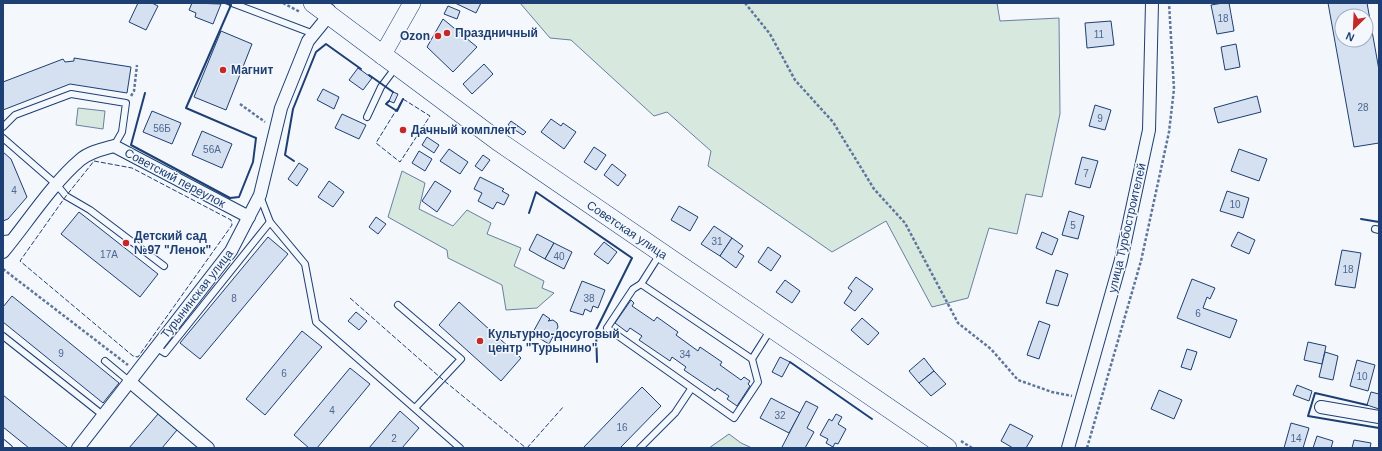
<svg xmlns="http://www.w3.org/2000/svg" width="1382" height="451" font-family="Arial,sans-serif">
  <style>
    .green { fill: #d7e8df; stroke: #687fa3 }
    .building { fill: #d5e0f0; stroke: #1d3f73; fill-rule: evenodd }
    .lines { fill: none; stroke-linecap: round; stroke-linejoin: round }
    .lane-casing { stroke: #1d3f73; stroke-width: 8 }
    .street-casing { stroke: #1d3f73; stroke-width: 14 }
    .secondary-casing { stroke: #1d3f73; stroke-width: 18 }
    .primary-casing { stroke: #1d3f73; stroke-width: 20 }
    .path { stroke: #5e769c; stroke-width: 2.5; stroke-dasharray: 3 2; stroke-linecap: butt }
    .lane { stroke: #f4f7fb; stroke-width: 6 }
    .street { stroke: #f4f7fb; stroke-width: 12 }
    .secondary { stroke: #f4f7fb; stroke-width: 17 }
    .primary { stroke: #f4f7fb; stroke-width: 19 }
    .fence { stroke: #1d3f73; stroke-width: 1; stroke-dasharray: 5 2; stroke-linecap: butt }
    .wall { stroke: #1d3f73; stroke-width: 2 }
    .poi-dot { fill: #c62828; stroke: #f4f7fb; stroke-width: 1.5 }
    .labels { text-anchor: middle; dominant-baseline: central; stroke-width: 3; stroke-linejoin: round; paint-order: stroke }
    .number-label { font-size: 10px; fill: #4b6792 }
    .poi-label { font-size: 12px; font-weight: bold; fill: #1d3f73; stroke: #f4f7fb; text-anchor: start }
    .street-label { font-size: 12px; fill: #1d3f73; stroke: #f4f7fb }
  </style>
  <rect width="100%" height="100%" fill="#f4f7fb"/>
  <g class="green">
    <polygon points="520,3 997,3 1000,21 1059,18 1060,114 1042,197 1026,194 1017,234 989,228 968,298 932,307 886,221 832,252 708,166 711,151 667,112 654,116 571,40 550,38"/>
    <polygon points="78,108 105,111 103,129 76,125"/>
    <polygon points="402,171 425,183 419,209 453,226 467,210 491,223 487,234 521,248 514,266 544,281 542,288 554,293 537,308 506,310 502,285 448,258 447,250 388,217"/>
    <polygon points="729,434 741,443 752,448 709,448"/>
  </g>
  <g class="building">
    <polygon points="138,3 152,3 158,6 146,30 129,22"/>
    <polygon points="192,3 221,4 213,24 195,17 196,13 189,10"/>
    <polygon points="455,3 481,3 476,13"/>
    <polygon points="1223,3 1229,3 1234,31 1217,34 1211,5"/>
    <path d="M 1328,3 L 1367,3 L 1379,70 L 1379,143 L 1354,147 ZM 1342,16 L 1366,16 L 1366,40 L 1342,40 Z"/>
    <polygon points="448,6 460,11 457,19 444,14"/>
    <polygon points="443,19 477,47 453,72 427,47"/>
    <polygon points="1111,21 1114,45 1087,48 1085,23"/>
    <polygon points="221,31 252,44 226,110 194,97"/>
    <polygon points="1236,44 1240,67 1225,70 1221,47"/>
    <polygon points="74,58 131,67 127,93 70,84 3,110 3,82 63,59 65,62 74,61"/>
    <polygon points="484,64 493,74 472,94 463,84"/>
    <polygon points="358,68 372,78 363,90 349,80"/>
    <polygon points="323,89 339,97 334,109 317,100"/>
    <polygon points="393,92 398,94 394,103 389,101"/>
    <polygon points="1257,96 1261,112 1218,123 1214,108"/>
    <polygon points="1095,105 1111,110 1105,130 1089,126"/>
    <polygon points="152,111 181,123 172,144 143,132"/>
    <polygon points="342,114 366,125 359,139 335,128"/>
    <polygon points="551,119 561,126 563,123 576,132 564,149 541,132"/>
    <polygon points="511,121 518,126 515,130 508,125"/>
    <polygon points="518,126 526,132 523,135 515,130"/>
    <polygon points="202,131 232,144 222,168 192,155"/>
    <polygon points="427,137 439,145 434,153 422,145"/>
    <polygon points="594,147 606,155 596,170 584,162"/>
    <polygon points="449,149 468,162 460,174 440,161"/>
    <polygon points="1239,149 1267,159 1259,181 1231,171"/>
    <polygon points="419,151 432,159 425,171 412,163"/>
    <polygon points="3,152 11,159 27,197 8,219 3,221"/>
    <polygon points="483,155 490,160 482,171 475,166"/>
    <polygon points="1082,157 1098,161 1090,188 1075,184"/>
    <polygon points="299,163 308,169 297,186 288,179"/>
    <polygon points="612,164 626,175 618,186 604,175"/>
    <polygon points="480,177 504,189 502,191 509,195 504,205 497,202 493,209 478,201 482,193 474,189"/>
    <polygon points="329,181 344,192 333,207 318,197"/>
    <polygon points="435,181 451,191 437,212 422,201"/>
    <polygon points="1227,191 1249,198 1243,218 1220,211"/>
    <polygon points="679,206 698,217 690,231 671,220"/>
    <polygon points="1069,211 1084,216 1078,239 1062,235"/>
    <polygon points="79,212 158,274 140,297 61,234"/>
    <polygon points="376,217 386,224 378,234 369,227"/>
    <polygon points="714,226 732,238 720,256 701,244"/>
    <polygon points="1042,232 1058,239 1052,255 1036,248"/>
    <polygon points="1238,232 1255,240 1249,254 1231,246"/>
    <polygon points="537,234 554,243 545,259 529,250"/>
    <polygon points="268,237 288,254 200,359 180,343"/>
    <polygon points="732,238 743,246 738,252 744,256 736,268 720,256"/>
    <polygon points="604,242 617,252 608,264 594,254"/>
    <polygon points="554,243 572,252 564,269 545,259"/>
    <polygon points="768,247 781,256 771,271 758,262"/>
    <polygon points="1342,250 1361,253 1355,288 1335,285"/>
    <polygon points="1056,270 1068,274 1058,306 1046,303"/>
    <polygon points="856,277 873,289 855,311 844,303 852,291 848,288"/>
    <polygon points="1192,279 1215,288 1210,299 1207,297 1203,308 1237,320 1230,338 1177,318"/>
    <polygon points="785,280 800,291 792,303 776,292"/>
    <polygon points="582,281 605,290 598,308 593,306 591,312 585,309 583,315 570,311"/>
    <polygon points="12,296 119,383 103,403 3,322 3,307"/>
    <polygon points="631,300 634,303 632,306 654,321 657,317 678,332 676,335 698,351 700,347 722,362 720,365 741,380 744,377 750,381 748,384 750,386 737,406 727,399 729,396 717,388 715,391 684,370 686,367 672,357 670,361 639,340 642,336 630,328 627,332 615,323"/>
    <polygon points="459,302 521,358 501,381 439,325"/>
    <polygon points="356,312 367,321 359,330 348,321"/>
    <polygon points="543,314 550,319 548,321 553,320 557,323 558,327 549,344 532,334"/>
    <polygon points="862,318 879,333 868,345 851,330"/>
    <polygon points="1039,321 1050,325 1039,359 1027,355"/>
    <polygon points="302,331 322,347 265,415 246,399"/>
    <polygon points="1308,342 1326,346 1322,364 1304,360"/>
    <polygon points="1187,349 1197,352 1191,370 1181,367"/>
    <polygon points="1325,352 1338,356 1333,380 1319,377"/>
    <polygon points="780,357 790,362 782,377 772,372"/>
    <polygon points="924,358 934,371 919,383 909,371"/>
    <polygon points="1357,360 1375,365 1368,391 1350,386"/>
    <polygon points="350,368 370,384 317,448 309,448 294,435"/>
    <polygon points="934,371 946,384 931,396 919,383"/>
    <polygon points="1297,385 1312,391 1309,401 1293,395"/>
    <polygon points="642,387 661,406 620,448 583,448"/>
    <polygon points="1159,390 1182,400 1174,419 1151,409"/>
    <polygon points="1371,392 1379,394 1379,409 1367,405"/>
    <polygon points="3,395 67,447 66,448 29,448 3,427"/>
    <polygon points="771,398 800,413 789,433 760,418"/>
    <polygon points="806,401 818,407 807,428 814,432 805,448 784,448 782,447"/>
    <polygon points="400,411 419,428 402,448 369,448"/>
    <polygon points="158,414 177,430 162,448 129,448"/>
    <polygon points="836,414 842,417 838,424 846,429 838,444 835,443 833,447 826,443 828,439 820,435 829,419 832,421"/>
    <polygon points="1291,423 1309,428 1303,448 1284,448"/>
    <polygon points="1010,424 1033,436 1026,448 1013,448 1001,441"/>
    <polygon points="1317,436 1333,441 1331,448 1313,448"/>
    <polygon points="1354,440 1371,443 1370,448 1352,448"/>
  </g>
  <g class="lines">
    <defs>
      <g id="lane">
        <polyline points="232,3 314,34"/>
        <polyline points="367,117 381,87 396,67"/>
        <polyline points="3,127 15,115 71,94 126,103 122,132 114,146"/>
        <polyline points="3,138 57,185 66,196 90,210 164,266"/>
        <polyline points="260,196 270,222 305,264 316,322 460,448"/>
        <polyline points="1375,229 1379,230"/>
        <polyline points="3,239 14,238"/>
        <polyline points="660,254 641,284 633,289 607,328 734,418 758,382 752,359 771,329"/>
        <polyline points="641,284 752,359"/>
        <polyline points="398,305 461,359 415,408"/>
        <polyline points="3,336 104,416"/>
        <polyline points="155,347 165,353 270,222"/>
        <polyline points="105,361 129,381"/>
        <polyline points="3,443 9,448"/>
        <polyline points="640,448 675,413 691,389"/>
      </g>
      <g id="street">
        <path d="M 3,252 C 27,223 52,184 80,160 C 89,152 103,149 114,146 L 249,217"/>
        <polyline points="129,381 208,448"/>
        <polyline points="1321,407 1379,417"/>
        <polyline points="78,448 231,251 260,195 281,108 308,41 330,14 329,10"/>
        <polyline points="1068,448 1121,260 1149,130 1152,3"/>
      </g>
      <polyline id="secondary" points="382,56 412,3"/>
      <polyline id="primary" points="313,3 498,141 947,448"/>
    </defs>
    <use href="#lane" class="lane-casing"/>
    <use href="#street" class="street-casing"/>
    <use href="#secondary" class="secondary-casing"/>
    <use href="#primary" class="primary-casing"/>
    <g class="path">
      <polyline points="283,3 300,12"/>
      <polyline points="745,3 770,34 795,80 833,122 874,189 905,223 958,323 991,349 1018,380 1052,392 1072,396"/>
      <polyline points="131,96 134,91 137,65"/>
      <polyline points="240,104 265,122"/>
      <polyline points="3,269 128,365"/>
      <polyline points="961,441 972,448"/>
      <polyline points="1087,448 1141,261 1169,132 1174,89 1169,3"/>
    </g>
    <use href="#lane" class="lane"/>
    <use href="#street" class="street"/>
    <use href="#secondary" class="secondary"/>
    <use href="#primary" class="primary"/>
    <g class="fence">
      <polygon points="403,99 430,116 400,162 376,143"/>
      <polygon points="94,161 132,168 231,220 232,225 138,357 133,356 20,261 66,196"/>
      <polyline points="350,298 442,379 526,448"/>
      <polyline points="527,448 564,406"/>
    </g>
    <g class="wall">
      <polyline points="369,75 393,92"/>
      <polyline points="145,93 131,145 230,198 239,197 253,162 256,138 186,108 231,5 225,3"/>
      <polyline points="389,101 386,104 397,111 403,99"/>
      <polyline points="294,161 285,155 293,109 316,52 326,44 361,69"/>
      <polyline points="529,213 536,192 632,258 596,330 597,362"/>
      <polyline points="1361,219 1379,222"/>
      <polyline points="790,362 872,419"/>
      <polyline points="1367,405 1315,393 1308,416 1379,428"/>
    </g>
  </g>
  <g class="poi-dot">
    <circle cx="447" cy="33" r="4"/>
    <circle cx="438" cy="36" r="4"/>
    <circle cx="223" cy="70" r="4"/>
    <circle cx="403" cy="130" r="4"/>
    <circle cx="126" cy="243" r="4"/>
    <circle cx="480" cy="341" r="4"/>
  </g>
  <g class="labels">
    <g class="number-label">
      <text x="1223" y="18">18</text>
      <text x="1099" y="34">11</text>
      <text x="1363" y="107">28</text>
      <text x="1100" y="118">9</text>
      <text x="162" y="128">56Б</text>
      <text x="212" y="149">56А</text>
      <text x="1086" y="173">7</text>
      <text x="14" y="190">4</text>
      <text x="1235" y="204">10</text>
      <text x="1073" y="225">5</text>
      <text x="717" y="241">31</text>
      <text x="109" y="254">17А</text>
      <text x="559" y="256">40</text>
      <text x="1348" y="269">18</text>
      <text x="234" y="298">8</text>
      <text x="589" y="298">38</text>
      <text x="1198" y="313">6</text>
      <text x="61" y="353">9</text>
      <text x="685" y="354">34</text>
      <text x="284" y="373">6</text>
      <text x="1362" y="376">10</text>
      <text x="332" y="410">4</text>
      <text x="780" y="415">32</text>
      <text x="622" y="427">16</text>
      <text x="394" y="438">2</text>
      <text x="1296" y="438">14</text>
    </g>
    <g class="poi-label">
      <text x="455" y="33">Праздничный</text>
      <text x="430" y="36" text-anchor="end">Ozon</text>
      <text x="231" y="70">Магнит</text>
      <text x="411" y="130">Дачный комплект</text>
      <text x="134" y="236">Детский сад<tspan x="134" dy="14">№97 "Ленок"</tspan></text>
      <text x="488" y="334">Культурно-досуговый<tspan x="488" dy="14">центр "Турынино"</tspan></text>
    </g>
    <g class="street-label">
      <text transform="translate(175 178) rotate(28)">Советский переулок</text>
      <text transform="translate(1127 228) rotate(-77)">улица Турбостроителей</text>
      <text transform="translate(627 230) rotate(34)">Советская улица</text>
      <text transform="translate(197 294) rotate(-52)">Турынинская улица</text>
    </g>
  </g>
  <rect width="1382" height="451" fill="none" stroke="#1d3f73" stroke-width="8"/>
  <g transform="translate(1354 28) rotate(204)"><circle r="19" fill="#f4f7fb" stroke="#9eadc5"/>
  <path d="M0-3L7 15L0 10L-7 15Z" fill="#c62828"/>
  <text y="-6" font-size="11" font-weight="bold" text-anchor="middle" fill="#1d3f73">N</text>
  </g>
</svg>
